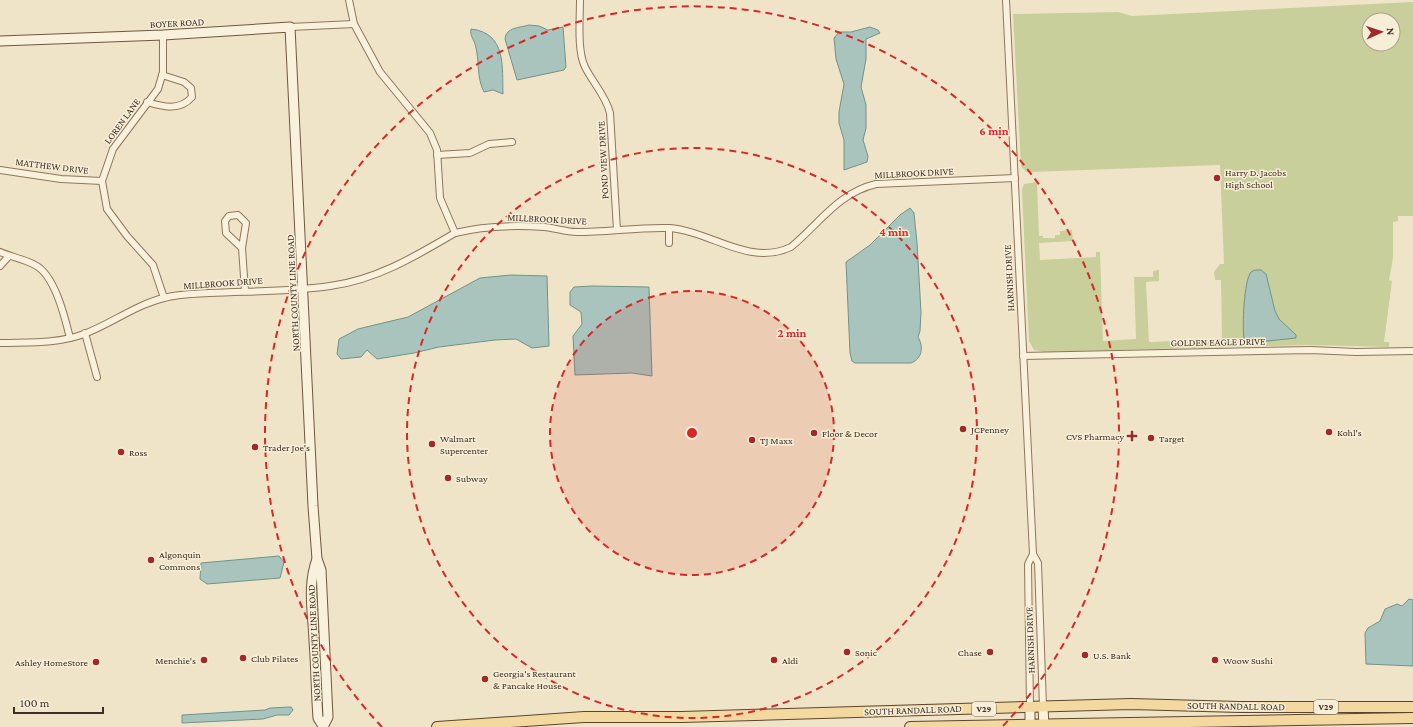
<svg xmlns="http://www.w3.org/2000/svg" width="1413" height="727" font-family="'Crimson Pro',serif">
  <style>
    .green { fill: #c9cf9b; fill-rule: evenodd }
    .water { fill: #a9c4bc; stroke: #6f938a }
    .lines { fill: none; stroke-linecap: round; stroke-linejoin: round }
    .street-casing { stroke: #8d765c; stroke-width: 8 }
    .secondary-casing { stroke: #6f573f; stroke-width: 11 }
    .primary-casing { stroke: #5b4430; stroke-width: 12 }
    .street { stroke: #faf1dc; stroke-width: 6 }
    .secondary { stroke: #faf1dc; stroke-width: 9 }
    .primary { stroke: #f3d9a0; stroke-width: 10 }
    .ring { fill: none; stroke: #d62828; stroke-width: 2; stroke-dasharray: 7 5 }
    .poi-dot { fill: #9e2a2b; stroke: #f7eed8; stroke-width: 1.5 }
    .labels { text-anchor: middle; dominant-baseline: central; stroke-width: 3; stroke-linejoin: round; paint-order: stroke }
    .shield { fill: #f7eed8; stroke: #756857; stroke-width: 1 }
    .shield-label { font-size: 9px; font-weight: bold; fill: #3d2e20 }
    .street-label { font-size: 10px; fill: #3d2e20; stroke: #f7eed8 }
    .poi-label { font-size: 10px; fill: #3d2e20; stroke: #f7eed8; text-anchor: start }
    .centre { fill: #d62828; stroke: #f7eed8; stroke-width: 2 }
    .ring-label { font-size: 12px; text-anchor: middle; font-weight: bold; fill: #d62828; stroke: #f7eed8; stroke-width: 3; stroke-linejoin: round; paint-order: stroke }
  </style>
  <rect width="100%" height="100%" fill="#f0e4c8"/>
  <path class="green" d="M 1413,2 L 1413,216 L 1398,216 L 1398,221 L 1393,222 L 1393,258 L 1389,280 L 1392,281 L 1384,342 L 1389,342 L 1389,347 L 1308,345 L 1045,352 L 1034,350 L 1029,341 L 1022,190 L 1024,184 L 1037,182 L 1039,236 L 1043,236 L 1043,238 L 1055,238 L 1055,235 L 1060,235 L 1060,231 L 1072,230 L 1073,241 L 1039,243 L 1040,260 L 1096,257 L 1096,252 L 1100,252 L 1103,341 L 1136,339 L 1134,277 L 1153,277 L 1153,271 L 1159,270 L 1159,281 L 1146,282 L 1149,342 L 1222,339 L 1221,280 L 1215,280 L 1214,272 L 1220,264 L 1224,264 L 1220,165 L 1031,172 L 1026,172 L 1021,166 L 1013,14 L 1118,12 L 1132,16 ZM 1369,20 L 1393,20 L 1393,44 L 1369,44 Z"/>
  <g class="water">
    <path d="M 529,25 L 539,26 L 548,30 L 563,27 L 566,67 L 564,70 L 517,80 L 505,39 C 506,27 519,28 529,25 Z"/>
    <polygon points="870,27 878,30 880,33 866,39 866,59 861,87 866,105 866,128 863,140 868,156 867,162 844,170 844,140 839,123 839,112 844,84 836,59 834,38 839,32 851,32"/>
    <path d="M 471,29 C 507,33 502,68 503,94 L 493,90 L 484,92 C 476,77 480,60 475,44 C 473,38 470,36 471,29 Z"/>
    <path d="M 910,208 L 914,213 L 917,243 L 921,312 L 920,331 L 918,337 C 924,347 922,359 911,363 L 855,363 L 852,361 L 850,353 L 846,262 L 870,245 L 900,215 Z"/>
    <path d="M 1255,270 L 1261,270 L 1266,274 L 1275,311 L 1279,319 L 1296,335 L 1296,338 L 1258,342 L 1244,339 C 1242,327 1244,280 1251,272 Z"/>
    <polygon points="511,275 547,276 549,346 532,348 516,339 495,340 439,347 414,353 377,359 367,350 361,357 341,359 337,354 339,339 358,329 408,317 480,278"/>
    <polygon points="592,286 649,287 652,376 632,373 575,375 573,336 582,324 581,312 570,305 570,292 574,287"/>
    <polygon points="279,556 284,562 280,578 207,584 200,579 201,563"/>
    <polygon points="1409,599 1413,600 1413,666 1366,664 1365,633 1368,628 1380,621 1385,609 1397,604 1402,606"/>
    <polygon points="291,707 293,710 289,715 277,715 263,719 182,723 182,715 265,710 270,708"/>
  </g>
  <g class="lines">
    <defs>
      <g id="street">
        <polyline points="349,0 354,24 380,72 430,133 437,150 440,198 455,233"/>
        <path d="M 580,0 C 580,19 577,51 585,67 C 593,83 606,96 610,113 L 617,230"/>
        <polyline points="1006,0 1033,554 1028,564 1030,708"/>
        <polyline points="290,27 354,24"/>
        <polyline points="163,35 163,72 158,89 113,149 102,181 107,209 127,236 153,265 164,298"/>
        <path d="M 147,102 C 163,107 180,111 192,97 L 191,88 L 184,82 L 162,75"/>
        <polyline points="437,155 470,153 489,144 512,142"/>
        <polyline points="0,170 61,179 102,181"/>
        <polyline points="669,228 669,243"/>
        <polyline points="242,248 226,233 225,221 229,216 238,215 246,223 242,248 245,291"/>
        <path d="M 0,252 C 11,257 24,259 35,265 C 55,275 65,318 70,338"/>
        <polyline points="0,266 9,256"/>
        <polyline points="85,333 97,377"/>
        <path d="M 0,343 C 28,342 57,344 84,334 C 111,324 135,305 164,298 C 178,294 195,294 209,293 C 249,291 290,292 330,286 C 376,280 416,256 455,233 C 483,226 515,225 544,227 C 555,228 566,232 577,232 C 608,232 638,227 669,228 C 711,231 749,267 791,247 C 820,223 838,193 876,184 L 1015,178"/>
        <polyline points="1023,356 1311,350 1356,352 1413,351"/>
        <polyline points="1033,554 1038,563 1043,707"/>
      </g>
      <g id="secondary">
        <polyline points="0,41 163,35 290,27 313,506 317,559 321,570 328,717 323,727"/>
        <path d="M 317,559 C 307,586 313,613 314,641 C 316,666 316,692 318,718 L 323,726"/>
        <polyline points="1043,707 1044,727"/>
        <polyline points="1030,727 1030,708"/>
      </g>
      <g id="primary">
        <polyline points="437,727 584,717 682,717 1131,704 1239,707 1413,707"/>
        <polyline points="910,727 1413,718"/>
      </g>
    </defs>
    <use href="#street" class="street-casing"/>
    <use href="#secondary" class="secondary-casing"/>
    <use href="#primary" class="primary-casing"/>
    <use href="#street" class="street"/>
    <use href="#secondary" class="secondary"/>
    <use href="#primary" class="primary"/>
  </g>
  <circle cx="692" cy="433" r="142" fill="#d62828" fill-opacity=".12"/>
  <g class="ring">
    <circle cx="692" cy="433" r="142"/>
    <circle cx="692" cy="433" r="285"/>
    <path d="M382 727A427 427 0 1 1 1002 727"/>
  </g>
  <g class="poi-dot">
    <circle cx="1217" cy="178" r="4"/>
    <circle cx="963" cy="429" r="4"/>
    <circle cx="1329" cy="432" r="4"/>
    <circle cx="814" cy="433" r="4"/>
    <path d="M1130 430h4v4h4v4h-4v4h-4v-4h-4v-4h4z"/>
    <circle cx="1151" cy="438" r="4"/>
    <circle cx="752" cy="440" r="4"/>
    <circle cx="432" cy="444" r="4"/>
    <circle cx="255" cy="447" r="4"/>
    <circle cx="121" cy="452" r="4"/>
    <circle cx="448" cy="478" r="4"/>
    <circle cx="151" cy="560" r="4"/>
    <circle cx="847" cy="652" r="4"/>
    <circle cx="990" cy="652" r="4"/>
    <circle cx="1085" cy="655" r="4"/>
    <circle cx="243" cy="658" r="4"/>
    <circle cx="204" cy="660" r="4"/>
    <circle cx="774" cy="660" r="4"/>
    <circle cx="1215" cy="660" r="4"/>
    <circle cx="96" cy="662" r="4"/>
    <circle cx="485" cy="679" r="4"/>
  </g>
  <g class="labels">
    <g class="shield">
      <rect x="1314" y="700" width="24" height="14" rx="3"/>
      <rect x="972" y="702" width="24" height="14" rx="3"/>
    </g>
    <g class="shield-label">
      <text x="1326" y="707">V29</text>
      <text x="984" y="709">V29</text>
    </g>
    <g class="street-label">
      <text transform="translate(177 23) rotate(-3)">BOYER ROAD</text>
      <text transform="translate(122 121) rotate(-54)">LOREN LANE</text>
      <text transform="translate(603 160) rotate(-93)">POND VIEW DRIVE</text>
      <text transform="translate(52 166) rotate(7)">MATTHEW DRIVE</text>
      <text transform="translate(914 173) rotate(-3)">MILLBROOK DRIVE</text>
      <text transform="translate(547 219) rotate(3)">MILLBROOK DRIVE</text>
      <text transform="translate(1009 278) rotate(-93)">HARNISH DRIVE</text>
      <text transform="translate(223 283) rotate(-4)">MILLBROOK DRIVE</text>
      <text transform="translate(293 293) rotate(-93)">NORTH COUNTY LINE ROAD</text>
      <text transform="translate(1218 342) rotate(-1)">GOLDEN EAGLE DRIVE</text>
      <text transform="translate(1030 640) rotate(-92)">HARNISH DRIVE</text>
      <text transform="translate(314 643) rotate(-93)">NORTH COUNTY LINE ROAD</text>
      <text transform="translate(1236 706) rotate(1)">SOUTH RANDALL ROAD</text>
      <text transform="translate(913 710) rotate(-2)">SOUTH RANDALL ROAD</text>
    </g>
    <g class="poi-label">
      <text x="1225" y="172">Harry D. Jacobs<tspan x="1225" dy="12">High School</tspan></text>
      <text x="971" y="429">JCPenney</text>
      <text x="1337" y="432">Kohl's</text>
      <text x="822" y="433">Floor &amp; Decor</text>
      <text x="1124" y="436" text-anchor="end">CVS Pharmacy</text>
      <text x="440" y="438">Walmart<tspan x="440" dy="12">Supercenter</tspan></text>
      <text x="1159" y="438">Target</text>
      <text x="760" y="440">TJ Maxx</text>
      <text x="263" y="447">Trader Joe's</text>
      <text x="129" y="452">Ross</text>
      <text x="456" y="478">Subway</text>
      <text x="159" y="554">Algonquin<tspan x="159" dy="12">Commons</tspan></text>
      <text x="855" y="652">Sonic</text>
      <text x="982" y="652" text-anchor="end">Chase</text>
      <text x="1093" y="655">U.S. Bank</text>
      <text x="251" y="658">Club Pilates</text>
      <text x="196" y="660" text-anchor="end">Menchie's</text>
      <text x="782" y="660">Aldi</text>
      <text x="1223" y="660">Woow Sushi</text>
      <text x="88" y="662" text-anchor="end">Ashley HomeStore</text>
      <text x="493" y="673">Georgia's Restaurant<tspan x="493" dy="12">&amp; Pancake House</tspan></text>
    </g>
  </g>
  <circle cx="692" cy="433" r="6" class="centre"/>
  <g class="ring-label">
    <text x="994" y="135">6 min</text>
    <text x="894" y="236">4 min</text>
    <text x="792" y="337">2 min</text>
  </g>
  <g transform="translate(1381 32) rotate(87)"><circle r="19" fill="#f7eed8" stroke="#ada18e"/>
  <path d="M0-3L7 15L0 10L-7 15Z" fill="#9e2a2b"/>
  <text y="-6" font-size="11" font-weight="bold" text-anchor="middle" fill="#3d2e20">N</text>
  </g>
  <path d="M14 707v6h89v-6" fill="none" stroke="#3d2e20" stroke-width="2"/>
  <text x="20" y="707" font-size="12" fill="#3d2e20" stroke="#f7eed8" stroke-width="3" paint-order="stroke">100 m</text>
</svg>
